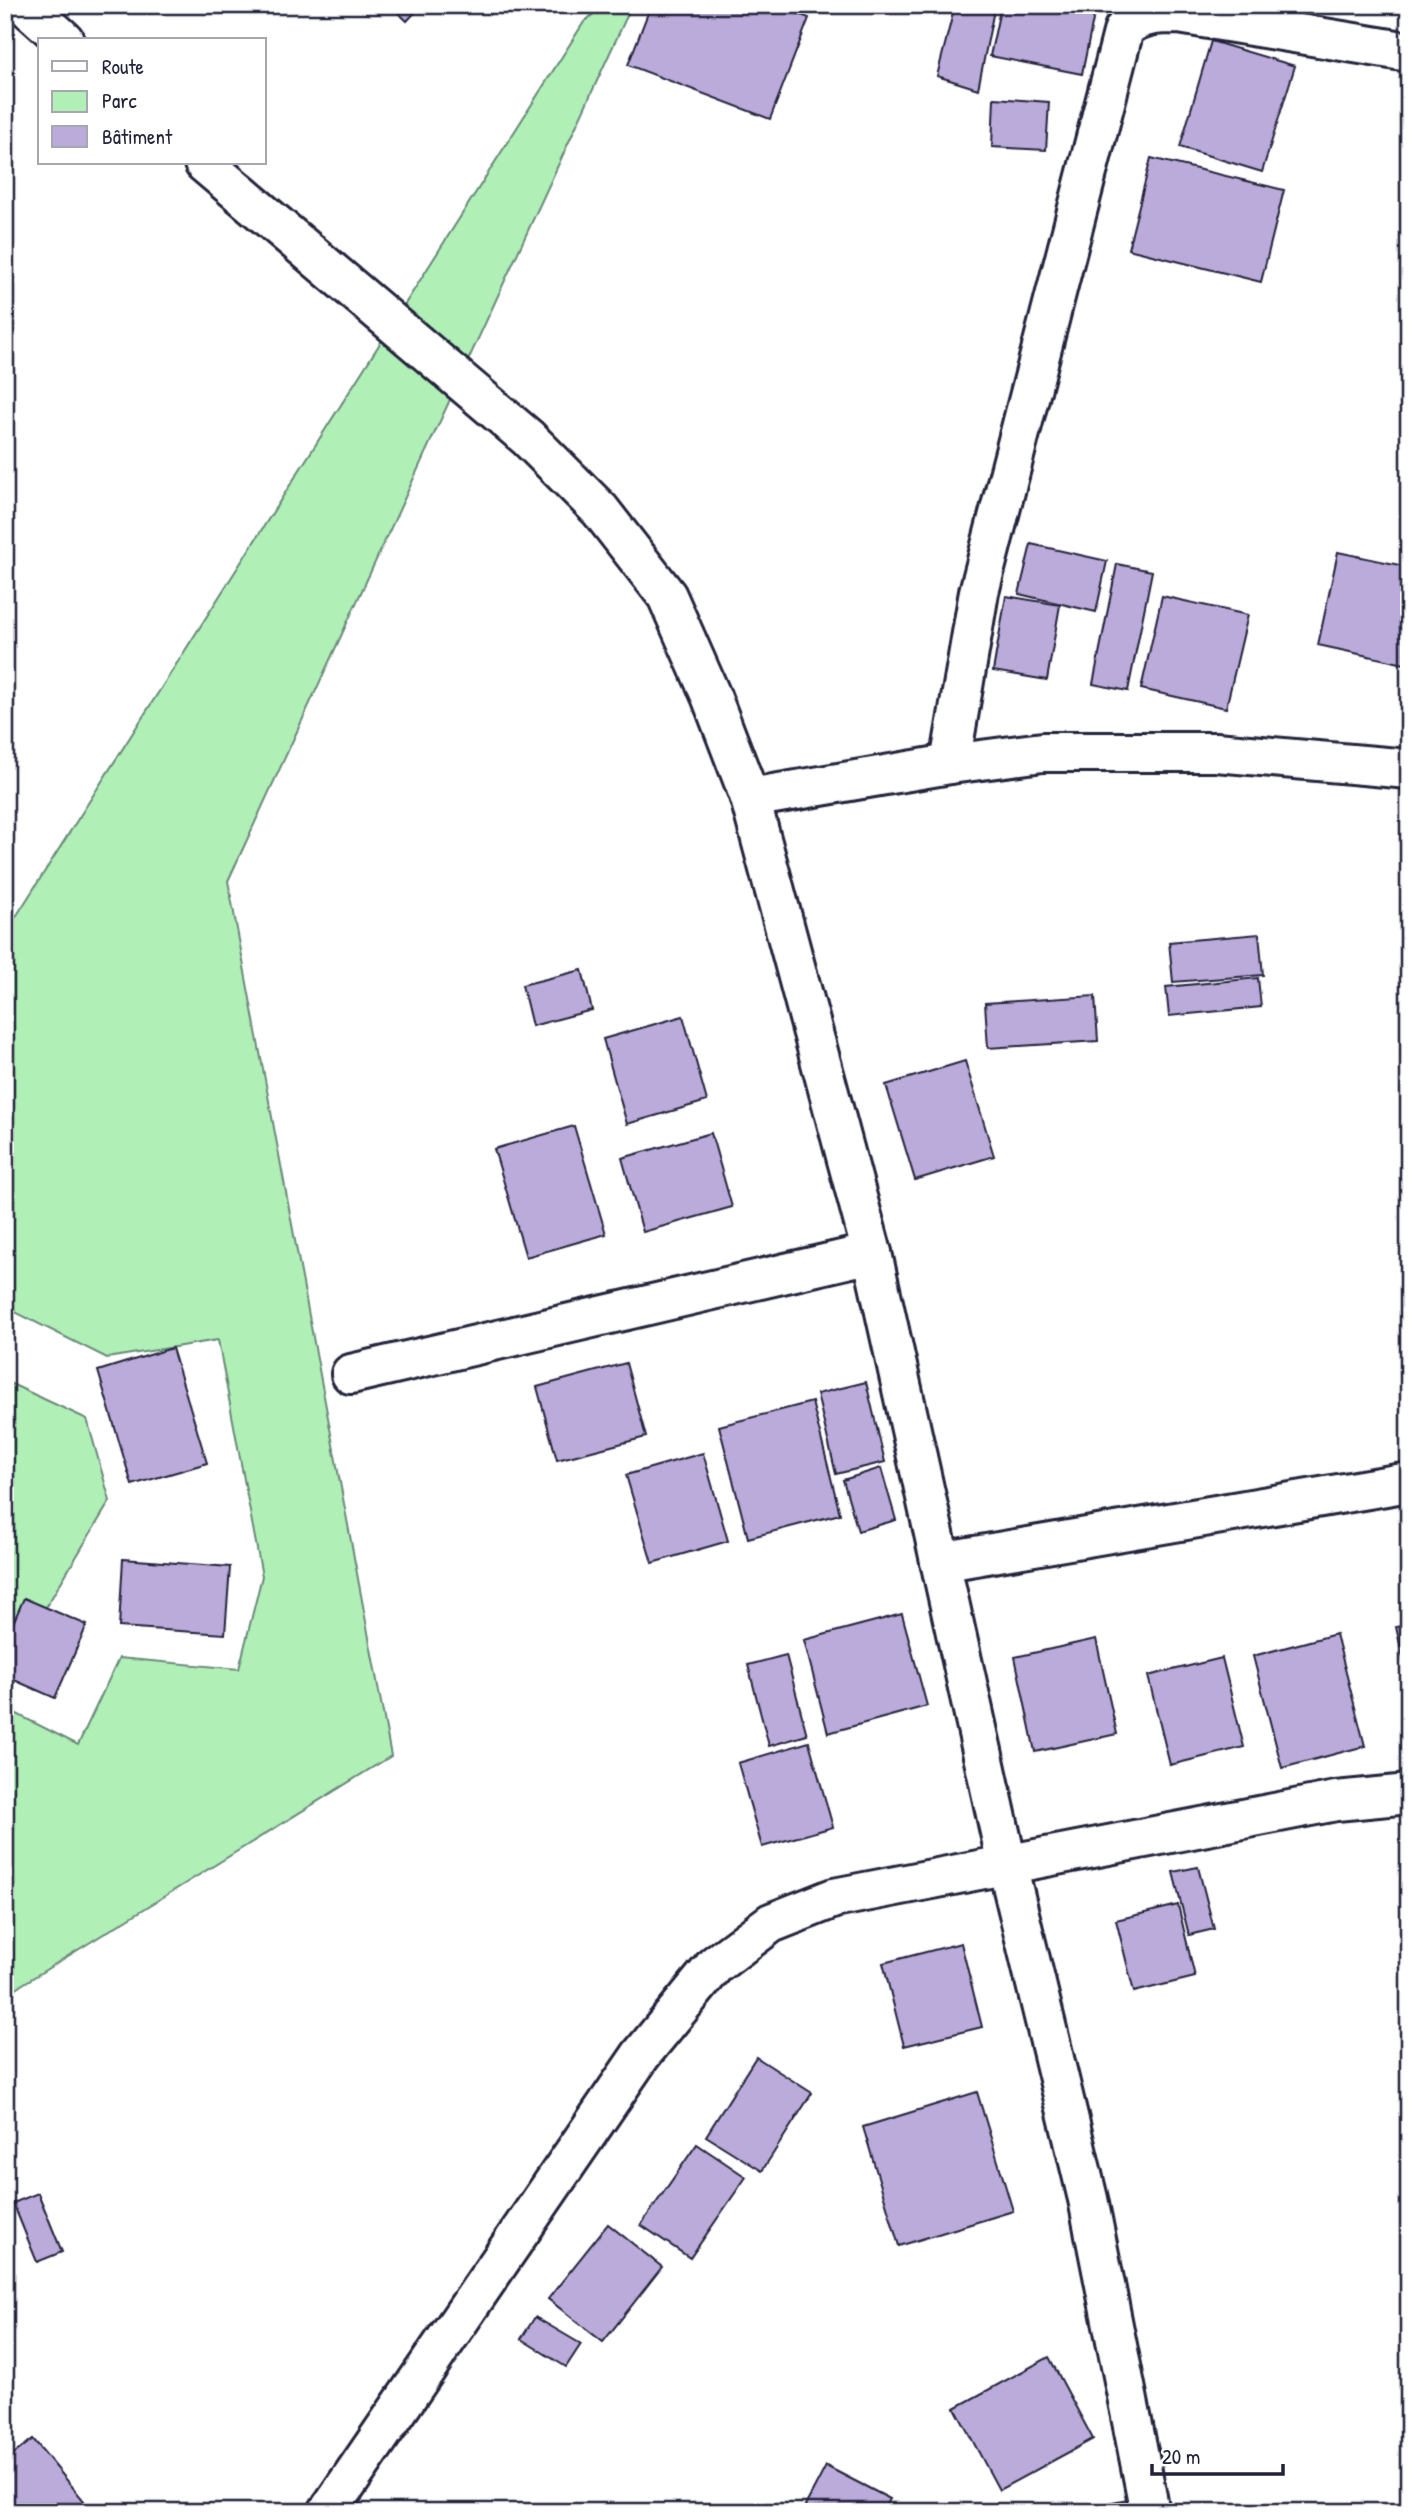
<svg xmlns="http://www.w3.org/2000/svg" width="1414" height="2517" font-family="'Patrick Hand',sans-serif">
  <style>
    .green { fill: #b0f0b7; stroke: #698979; stroke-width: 2 }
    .building { fill: #bbabdb; stroke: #22223b; stroke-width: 2 }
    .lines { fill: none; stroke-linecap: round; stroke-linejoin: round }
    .street-casing { stroke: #22223b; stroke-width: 44 }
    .street { stroke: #fff; stroke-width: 38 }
  </style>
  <rect width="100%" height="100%" fill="#fff"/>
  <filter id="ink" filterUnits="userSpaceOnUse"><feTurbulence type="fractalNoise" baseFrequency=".0143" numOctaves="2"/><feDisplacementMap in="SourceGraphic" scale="14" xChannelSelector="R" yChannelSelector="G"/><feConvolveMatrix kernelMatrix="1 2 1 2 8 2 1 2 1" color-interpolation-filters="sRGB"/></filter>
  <g filter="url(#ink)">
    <g class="green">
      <polygon points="604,5 632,5 228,881 391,1756 5,1995 5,1708 78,1745 119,1658 239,1669 262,1576 218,1340 107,1358 5,1307 5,934 584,22"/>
      <polygon points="5,1381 87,1419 110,1501 5,1675"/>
    </g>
    <g class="building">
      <polygon points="390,5 422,5 407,21"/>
      <polygon points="651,5 775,5 809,18 770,119 628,65"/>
      <polygon points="955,5 995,5 978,89 937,76"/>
      <polygon points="1001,5 1096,5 1082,74 990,56"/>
      <polygon points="1211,41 1295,66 1262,172 1180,147"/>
      <polygon points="994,98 1049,102 1046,150 992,147"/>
      <polygon points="1151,158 1284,190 1261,282 1128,249"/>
      <polygon points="1031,544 1107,561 1096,612 1019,594"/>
      <polygon points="1338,552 1409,567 1409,665 1318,645"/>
      <polygon points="1117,564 1152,571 1128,691 1093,684"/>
      <polygon points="1006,596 1060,605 1047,680 993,671"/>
      <polygon points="1162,596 1248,615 1226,708 1141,689"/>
      <polygon points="1259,934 1263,975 1173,982 1169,942"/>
      <polygon points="582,970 592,1010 532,1026 522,985"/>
      <polygon points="1258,978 1261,1007 1169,1016 1166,987"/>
      <polygon points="1095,996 1098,1041 988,1048 985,1003"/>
      <polygon points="683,1016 707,1101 627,1124 603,1039"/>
      <polygon points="965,1061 994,1156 915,1180 886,1085"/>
      <polygon points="574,1126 606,1234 526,1257 494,1149"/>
      <polygon points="711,1133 732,1207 643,1232 622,1158"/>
      <polygon points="172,1348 207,1463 132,1485 98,1371"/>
      <polygon points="626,1363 646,1437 557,1460 537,1387"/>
      <polygon points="866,1382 885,1462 836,1474 817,1394"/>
      <polygon points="812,1402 840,1514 748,1538 719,1426"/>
      <polygon points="703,1453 728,1541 652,1563 626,1475"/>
      <polygon points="881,1468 896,1520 858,1531 843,1480"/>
      <polygon points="123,1559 230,1567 225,1634 119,1627"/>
      <polygon points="24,1598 87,1625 55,1698 5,1676 5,1641"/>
      <polygon points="902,1614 927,1706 828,1733 804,1640"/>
      <polygon points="1409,1624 1409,1684 1396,1627"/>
      <polygon points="1336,1634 1365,1746 1282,1768 1253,1656"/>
      <polygon points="1096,1639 1117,1734 1035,1752 1015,1657"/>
      <polygon points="786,1655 807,1735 769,1746 748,1665"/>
      <polygon points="1222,1658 1244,1747 1170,1765 1148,1676"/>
      <polygon points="809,1742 833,1827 762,1847 738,1763"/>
      <polygon points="1198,1867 1214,1929 1189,1935 1173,1872"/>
      <polygon points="1178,1905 1195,1977 1134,1992 1116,1920"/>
      <polygon points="961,1943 982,2027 904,2046 883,1963"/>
      <polygon points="756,2057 812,2093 762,2171 706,2136"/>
      <polygon points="977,2092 1013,2211 899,2246 863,2127"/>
      <polygon points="697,2144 746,2177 690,2258 641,2225"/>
      <polygon points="38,2193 62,2252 37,2262 13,2203"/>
      <polygon points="608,2224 662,2267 603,2342 548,2299"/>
      <polygon points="535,2317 581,2344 566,2367 521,2339"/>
      <polygon points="1049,2357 1093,2439 999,2490 955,2408"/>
      <polygon points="33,2439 85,2502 73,2512 5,2512 5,2461"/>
      <polygon points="826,2466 890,2499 883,2512 802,2512"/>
      <polygon points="1133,2498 1136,2512 1062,2512"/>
    </g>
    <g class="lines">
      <defs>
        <g id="street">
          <polyline points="25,5 64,40"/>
          <polyline points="204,163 528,438 600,510 667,596 711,696 750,798 872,1253 1007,1864 1088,2199 1150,2512"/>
          <path d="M 950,764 L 979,592 L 1124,29 C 1140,14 1158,14 1179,14 L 1409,52"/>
          <polyline points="750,798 950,764 1043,752 1216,752 1409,769"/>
          <polyline points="351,1374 872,1253"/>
          <polyline points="940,1562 1409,1482"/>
          <polyline points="328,2512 641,2055 715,1965 771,1923 834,1898 1336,1801 1409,1794"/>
        </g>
      </defs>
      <use href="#street" class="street-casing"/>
      <use href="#street" class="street"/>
    </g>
  </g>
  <rect width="1414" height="2517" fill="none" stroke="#fff" stroke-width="28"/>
  <rect x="14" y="14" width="1386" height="2489" fill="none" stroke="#22223b" stroke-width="2.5" filter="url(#ink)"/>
  <rect x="38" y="38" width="228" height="126" fill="#ffffff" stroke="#a7a7b1" stroke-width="2"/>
  <rect x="52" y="61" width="35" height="10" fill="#ffffff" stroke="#a7a7b1" stroke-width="2"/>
  <text x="102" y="74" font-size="21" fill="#22223b">Route</text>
  <rect x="52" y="91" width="35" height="21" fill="#b0f0b7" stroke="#a7a7b1" stroke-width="2"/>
  <text x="102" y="108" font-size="21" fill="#22223b">Parc</text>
  <rect x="52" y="126" width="35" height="21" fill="#bbabdb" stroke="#a7a7b1" stroke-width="2"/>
  <text x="102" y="144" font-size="21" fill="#22223b">Bâtiment</text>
  <path d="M1152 2464v10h131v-10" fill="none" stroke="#22223b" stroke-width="3.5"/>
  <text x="1162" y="2464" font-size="21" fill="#22223b" stroke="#ffffff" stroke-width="5" paint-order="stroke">20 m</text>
</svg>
